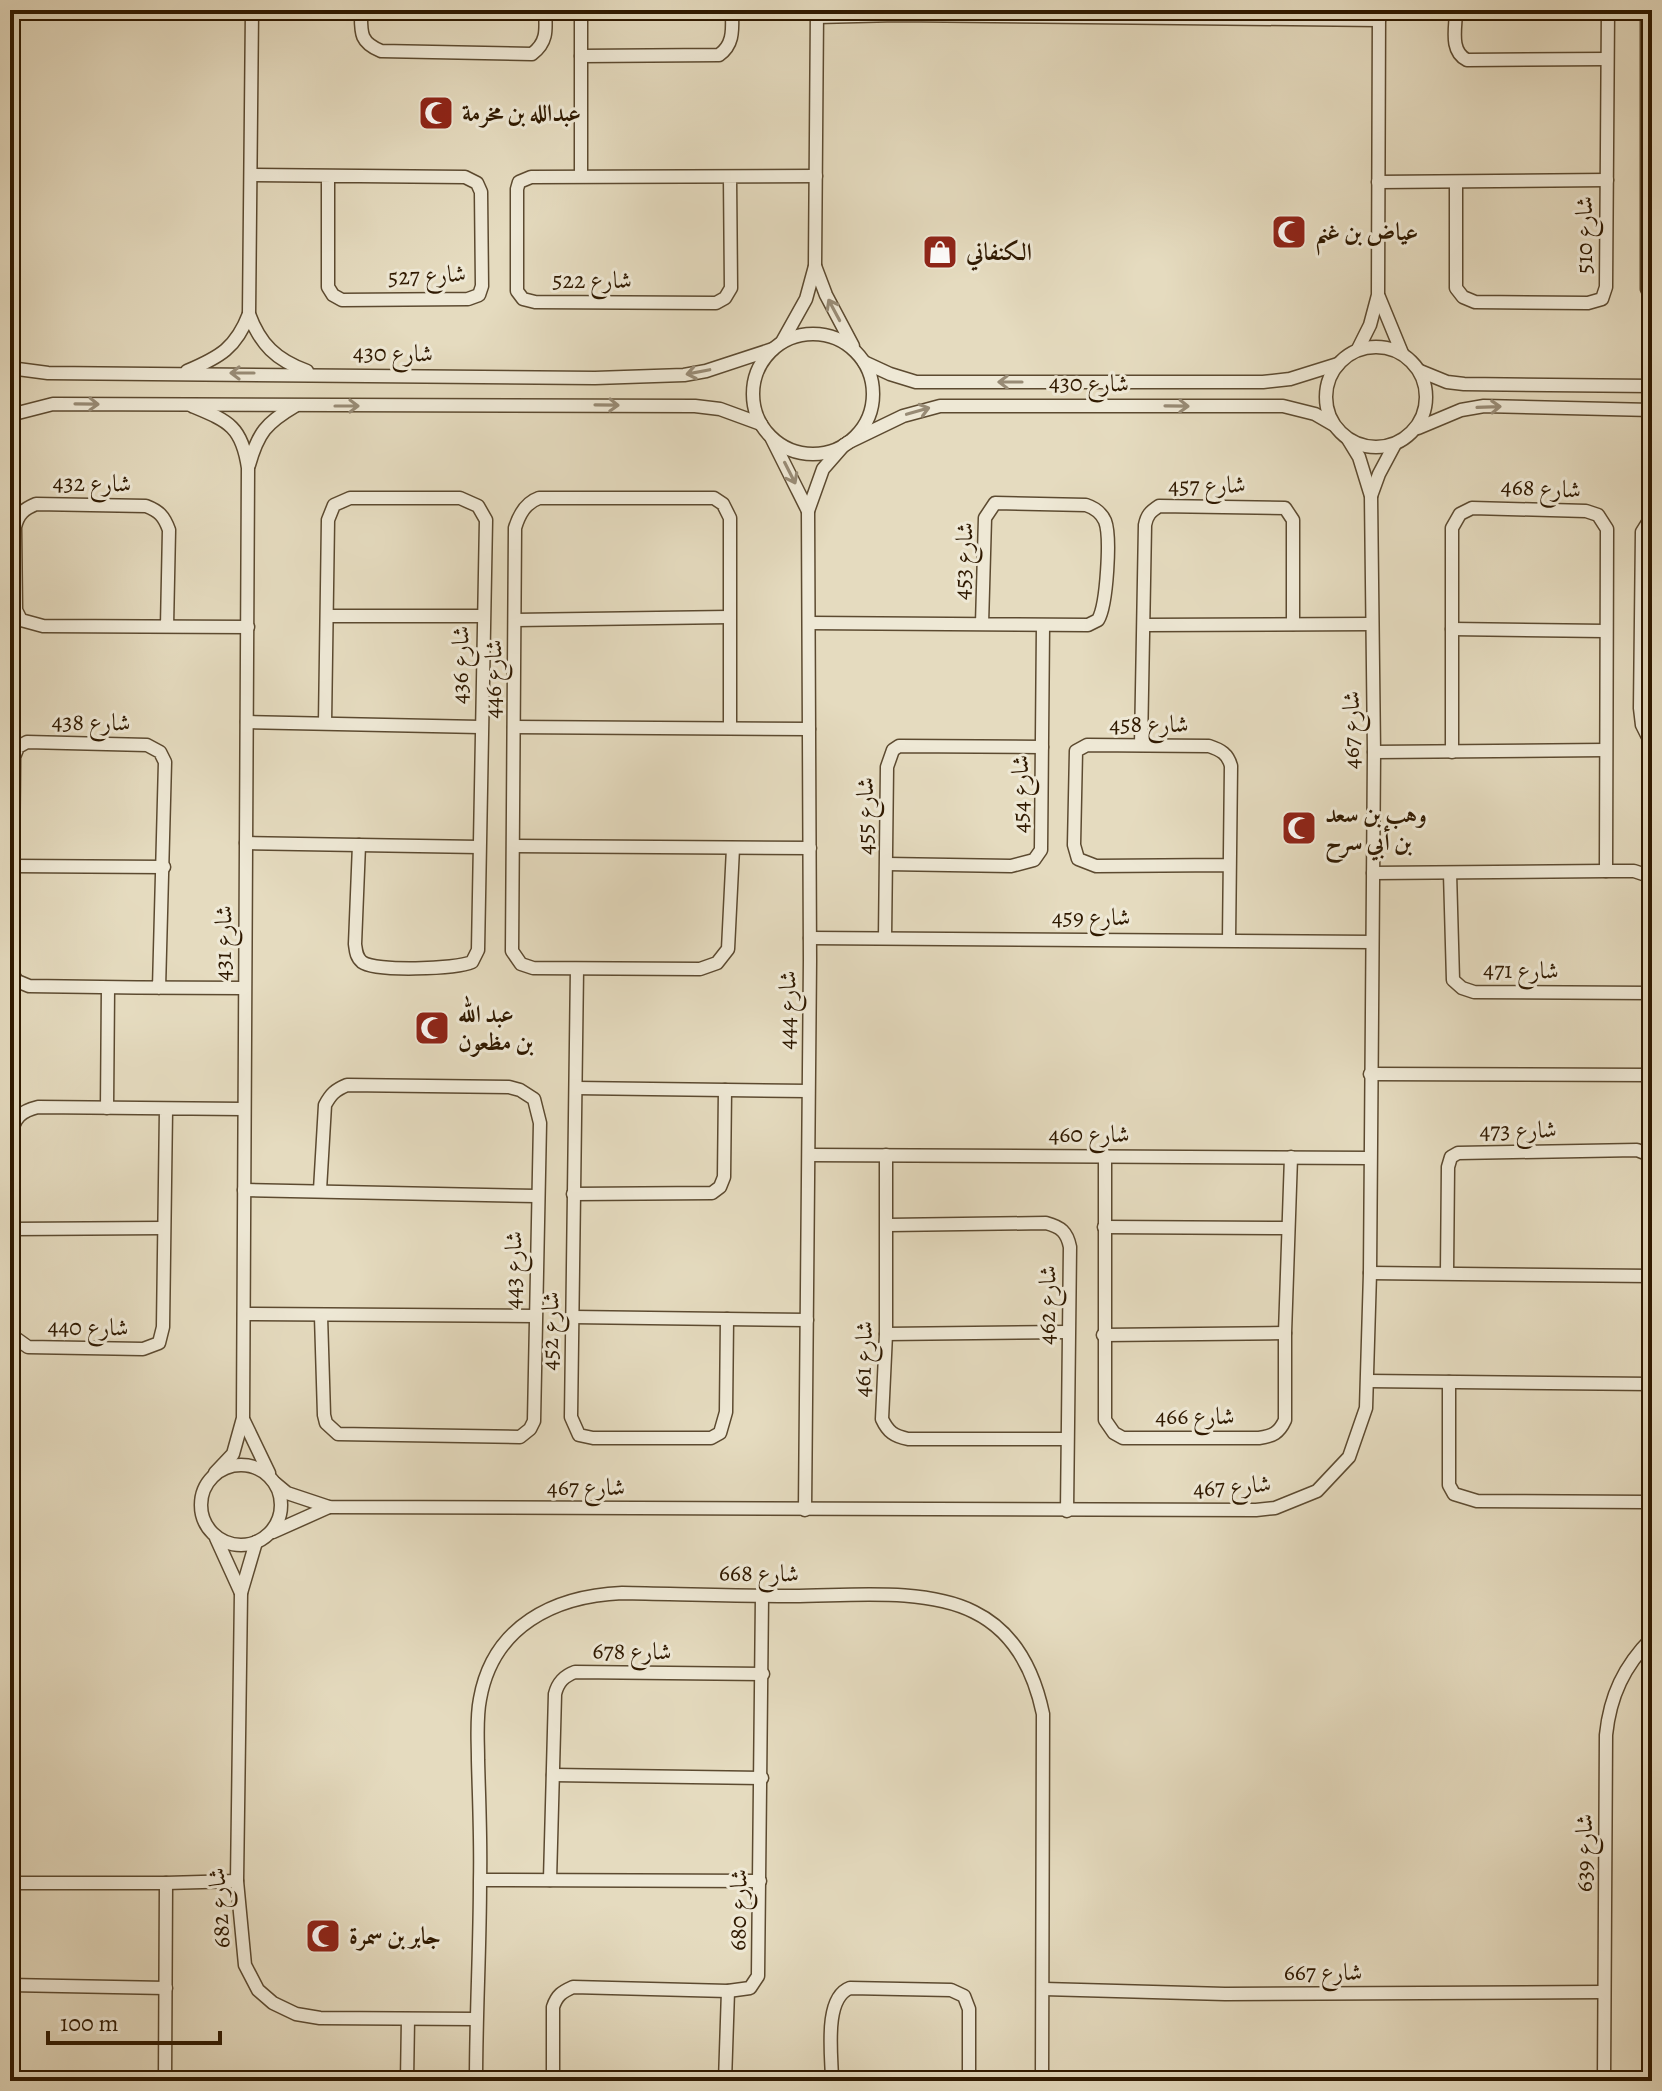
<svg xmlns="http://www.w3.org/2000/svg" width="1662" height="2091" font-family="Alegreya,Amiri,serif">
  <style>
    .lines { fill: none; stroke-linecap: round; stroke-linejoin: round }
    .minor-casing { stroke: #5c4a30; stroke-width: 15 }
    .minor { stroke: #eee8d5; stroke-width: 12 }
    .oneway { stroke: #988b75 }
    .labels { text-anchor: middle; dominant-baseline: central; stroke-width: 6; stroke-linejoin: round; paint-order: stroke }
    .poi-label { font-size: 24px; font-weight: bold; fill: #2f1900; stroke: #eee8d5; text-anchor: start }
    .street-label { font-size: 24px; fill: #2f1900; stroke: #eee8d5 }
  </style>
  <rect width="100%" height="100%" fill="#e5dbbf"/>
  <filter id="stains"><feTurbulence type="fractalNoise" baseFrequency=".0025" numOctaves="4"/><feColorMatrix values="0 0 0 0 .2 0 0 0 0 .09 0 0 0 0 .02 0 0 0 .5 -.17"/></filter>
  <radialGradient id="worn" r=".72"><stop offset=".6" stop-color="#630" stop-opacity="0"/><stop offset="1" stop-color="#630" stop-opacity=".3"/></radialGradient>
  <g class="lines">
    <defs>
      <g id="minor">
        <path d="M 252,10 L 249,314 C 260,344 276,360 307,371"/>
        <path d="M 361,10 C 361,32 359,42 381,51 L 532,54 C 548,42 546,29 545,10"/>
        <path d="M 1456,10 C 1456,27 1449,51 1467,60 L 1607,59"/>
        <polyline points="1647,10 1647,289 1652,300"/>
        <polyline points="817,17 897,15 1379,20"/>
        <path d="M 581,56 L 719,55 C 735,44 732,27 732,10"/>
        <polyline points="252,175 465,177 477,183 481,192 482,286 479,295 468,299 342,300 333,295 328,287 328,176"/>
        <polyline points="581,176 581,10"/>
        <polyline points="730,177 731,288 725,298 716,303 535,302 523,299 517,291 517,189 519,182 531,177 816,176"/>
        <polyline points="1378,182 1607,180"/>
        <polyline points="1456,183 1456,288 1463,297 1475,302 1588,303 1602,299 1606,287 1608,10"/>
        <polyline points="815,266 826,295 853,346"/>
        <polyline points="1379,297 1402,353"/>
        <circle cx="813" cy="394" r="60"/>
        <polyline points="782,342 806,299 815,266 817,10"/>
        <circle cx="1376" cy="397" r="50"/>
        <polyline points="1358,349 1370,325 1378,295 1379,10"/>
        <polyline points="864,362 890,374 916,382 1263,382 1290,379 1338,364"/>
        <polyline points="10,368 48,373 595,378 684,375 706,371 773,349"/>
        <path d="M 187,371 C 220,357 236,348 249,314"/>
        <polyline points="1420,371 1447,382 1464,384 1652,386"/>
        <path d="M 192,406 C 228,421 242,426 248,468 L 243,1418 L 233,1454 L 215,1473"/>
        <polyline points="10,415 53,404 695,406 720,409 761,424"/>
        <polyline points="1418,428 1461,410 1484,406 1652,410"/>
        <polyline points="772,439 808,511"/>
        <polyline points="847,443 903,416 940,406 1283,406 1315,414 1334,425"/>
        <path d="M 249,465 C 258,433 266,423 295,406"/>
        <polyline points="1371,496 1379,474 1395,444"/>
        <polyline points="1652,516 1642,532 1640,708 1642,725 1652,745"/>
        <polyline points="328,616 482,616"/>
        <polyline points="515,620 729,617"/>
        <path d="M 810,623 L 1088,625 L 1098,620 C 1107,605 1111,536 1105,521 C 1101,512 1095,508 1086,505 L 995,503 L 985,518 L 982,624"/>
        <polyline points="1144,625 1372,624"/>
        <path d="M 167,626 L 169,530 C 164,516 159,511 146,506 L 36,504 C 24,509 18,514 15,527 L 16,610 L 21,620 L 43,626 L 248,627"/>
        <polyline points="1452,629 1605,631"/>
        <polyline points="247,722 480,727"/>
        <path d="M 325,723 L 328,520 L 334,505 L 350,498 L 460,498 L 478,506 L 486,520 L 478,950 L 472,962 C 456,969 375,972 362,962 C 356,957 356,951 355,944 L 359,845"/>
        <polyline points="514,727 809,729"/>
        <path d="M 730,728 L 730,518 L 723,504 L 714,498 L 539,498 C 525,503 519,515 515,528 L 512,951 L 521,964 L 533,968 L 700,969 L 717,963 L 728,949 L 733,848"/>
        <path d="M 1141,745 L 1145,525 C 1147,515 1150,512 1159,506 L 1285,508 L 1293,520 L 1293,624"/>
        <polyline points="1374,752 1605,750"/>
        <polyline points="1452,752 1452,528 1460,514 1472,508 1586,511 1598,515 1607,529 1606,871"/>
        <polyline points="246,843 479,847"/>
        <polyline points="514,846 810,848"/>
        <polyline points="887,864 1011,866 1034,860 1041,850 1043,626"/>
        <path d="M 1228,865 L 1096,866 L 1078,859 L 1074,845 L 1076,751 L 1087,745 L 1209,746 C 1221,750 1228,754 1231,766 L 1229,940"/>
        <polyline points="13,866 164,867"/>
        <polyline points="1373,873 1606,871 1634,871 1652,877"/>
        <polyline points="1450,873 1453,980 1462,988 1474,992 1652,993"/>
        <polyline points="810,938 1372,942"/>
        <polyline points="885,938 887,767 893,750 899,746 1042,747"/>
        <polyline points="577,969 571,1417 579,1435 593,1438 711,1438 720,1433 726,1412 727,1319"/>
        <path d="M 159,988 L 165,762 L 160,752 L 147,745 L 27,742 L 18,747 L 14,757 L 12,973 L 17,981 L 29,986 C 101,987 172,988 244,988"/>
        <polyline points="1370,1074 1652,1075"/>
        <polyline points="576,1088 808,1091"/>
        <polyline points="107,1108 108,988"/>
        <path d="M 166,1110 L 163,1327 L 159,1343 L 143,1349 L 28,1347 L 14,1337 L 12,1330 L 11,1135 C 14,1118 21,1111 38,1107 L 243,1109"/>
        <polyline points="809,1155 1369,1158"/>
        <path d="M 886,1155 L 886,1334 L 882,1419 C 888,1432 894,1436 908,1439 L 1066,1439"/>
        <path d="M 1105,1156 L 1105,1420 L 1114,1433 L 1123,1438 L 1259,1438 C 1273,1436 1279,1433 1285,1420 L 1285,1333 L 1291,1157"/>
        <polyline points="244,1190 536,1196"/>
        <path d="M 320,1190 L 325,1105 C 331,1094 335,1090 347,1085 L 509,1087 L 520,1090 L 534,1099 L 540,1123 L 534,1421 L 530,1429 L 520,1437 L 338,1434 L 326,1423 L 324,1415 L 321,1316"/>
        <polyline points="573,1194 712,1193 720,1187 724,1177 725,1090"/>
        <path d="M 888,1225 L 1046,1223 C 1061,1227 1067,1232 1070,1247 L 1067,1511"/>
        <polyline points="1104,1227 1288,1228"/>
        <polyline points="12,1229 163,1228"/>
        <polyline points="1447,1272 1448,1167 1451,1157 1458,1153 1637,1150 1652,1156"/>
        <polyline points="1370,1273 1652,1276"/>
        <polyline points="244,1314 534,1316"/>
        <polyline points="573,1317 807,1320"/>
        <polyline points="886,1334 1068,1332"/>
        <polyline points="1103,1335 1285,1333"/>
        <polyline points="1368,1381 1652,1384"/>
        <polyline points="1449,1382 1449,1485 1454,1494 1477,1501 1646,1502 1652,1497"/>
        <polyline points="244,1421 269,1473"/>
        <circle cx="241" cy="1505" r="40"/>
        <polyline points="275,1483 287,1493 329,1507 1256,1510 1275,1508 1317,1491 1349,1457 1366,1408 1370,1273 1374,752 1371,496 1359,457 1348,439"/>
        <polyline points="805,1510 810,960 808,511 823,469 844,445"/>
        <polyline points="273,1532 329,1507"/>
        <polyline points="216,1538 241,1593"/>
        <polyline points="256,1542 241,1593 237,1881 245,1965 258,1990 273,2003 296,2014 320,2018 476,2019"/>
        <polyline points="553,1775 762,1778"/>
        <polyline points="481,1880 760,1881"/>
        <path d="M 550,1880 L 555,1694 C 558,1682 564,1676 575,1672 L 763,1674"/>
        <polyline points="10,1883 166,1883 237,1881"/>
        <polyline points="10,1985 166,1988"/>
        <polyline points="1044,1989 1225,1994 1603,1992"/>
        <polyline points="165,2081 166,1883"/>
        <polyline points="407,2081 408,2019"/>
        <path d="M 476,2081 C 476,2014 480,1948 480,1881 C 481,1841 479,1800 478,1760 C 478,1740 476,1719 480,1699 C 493,1626 554,1596 622,1593 C 679,1594 736,1596 793,1596 C 848,1596 924,1587 974,1612 C 1015,1632 1034,1671 1043,1714 L 1042,2081"/>
        <path d="M 553,2081 L 553,2007 C 557,1995 562,1992 573,1987 L 728,1991 L 750,1988 L 758,1976 L 762,1596"/>
        <polyline points="725,2081 728,1991"/>
        <path d="M 832,2081 C 832,2057 823,1998 850,1988 L 951,1990 L 964,1996 L 969,2009 L 969,2081"/>
        <path d="M 1604,2081 L 1606,1735 C 1610,1696 1624,1666 1652,1638"/>
      </g>
    </defs>
    <use href="#minor" class="minor-casing"/>
    <use href="#minor" class="minor"/>
  </g>
  <defs><path id="oneway-shaft" d="M-6 0H5M1.5-3L5.5 0L1.5 3" fill="none" stroke-width="1.6" stroke-linecap="round" stroke-linejoin="round" transform="scale(2)"/></defs>
  <g class="oneway">
    <use href="#oneway-shaft" transform="translate(834 310) rotate(-118)"/>
    <use href="#oneway-shaft" transform="translate(698 372) rotate(169)"/>
    <use href="#oneway-shaft" transform="translate(242 373) rotate(-180)"/>
    <use href="#oneway-shaft" transform="translate(1010 382) rotate(-180)"/>
    <use href="#oneway-shaft" transform="translate(87 404) rotate(1)"/>
    <use href="#oneway-shaft" transform="translate(607 405) rotate(1)"/>
    <use href="#oneway-shaft" transform="translate(347 406)"/>
    <use href="#oneway-shaft" transform="translate(1177 406) rotate(1)"/>
    <use href="#oneway-shaft" transform="translate(1489 407) rotate(-2)"/>
    <use href="#oneway-shaft" transform="translate(918 411) rotate(-16)"/>
    <use href="#oneway-shaft" transform="translate(790 473) rotate(63)"/>
  </g>
  <defs>
    <symbol id="mosque-square" viewBox="-11 -11 22 22"><rect x="-9" y="-9" width="18" height="18" rx="4" fill="#8f2418" stroke="#eee8d5"/><path d="M3.5-4.9A6 6 0 1 0 3.5 4.9A5 5 0 1 1 3.5-4.9Z" fill="#fff"/></symbol>
    <symbol id="shop-square" viewBox="-11 -11 22 22"><rect x="-9" y="-9" width="18" height="18" rx="4" fill="#8f2418" stroke="#eee8d5"/><path d="M-5-2.5h2.3a2.7 3.5 0 0 1 5.4 0H5L5.5 6h-11ZM-1.5-2.5h3a1.5 2.3 0 0 0-3 0Z" fill="#fff"/></symbol>
  </defs>
  <g fill-rule="evenodd">
    <use href="#mosque-square" x="416" y="93" width="40" height="40"/>
    <use href="#mosque-square" x="1269" y="212" width="40" height="40"/>
    <use href="#shop-square" x="920" y="232" width="40" height="40"/>
    <use href="#mosque-square" x="1279" y="808" width="40" height="40"/>
    <use href="#mosque-square" x="412" y="1008" width="40" height="40"/>
    <use href="#mosque-square" x="303" y="1916" width="40" height="40"/>
  </g>
  <g class="labels">
    <g class="poi-label">
      <text x="462" y="113">عبدالله بن مخرمة</text>
      <text x="1315" y="232">عياض بن غنم</text>
      <text x="966" y="252">الكنفاني</text>
      <text x="1325" y="814">وهب بن سعد<tspan x="1325" dy="28">بن أبي سرح</tspan></text>
      <text x="458" y="1014">عبد الله<tspan x="458" dy="28">بن مظعون</tspan></text>
      <text x="349" y="1936">جابر بن سمرة</text>
    </g>
    <g class="street-label">
      <text transform="translate(1584 235) rotate(-90)">شارع 510</text>
      <text transform="translate(427 275) rotate(-3)">شارع 527</text>
      <text x="592" y="280">شارع 522</text>
      <text transform="translate(393 353) rotate(1)">شارع 430</text>
      <text transform="translate(1089 383) rotate(1)">شارع 430</text>
      <text transform="translate(92 483) rotate(1)">شارع 432</text>
      <text transform="translate(1207 485) rotate(-1)">شارع 457</text>
      <text transform="translate(1541 488) rotate(3)">شارع 468</text>
      <text transform="translate(963 561) rotate(-87)">شارع 453</text>
      <text transform="translate(460 665) rotate(-89)">شارع 436</text>
      <text transform="translate(493 679) rotate(-89)">شارع 446</text>
      <text transform="translate(91 722) rotate(1)">شارع 438</text>
      <text x="1149" y="724">شارع 458</text>
      <text transform="translate(1351 730) rotate(-90)">شارع 467</text>
      <text transform="translate(1020 794) rotate(-90)">شارع 454</text>
      <text transform="translate(865 816) rotate(-90)">شارع 455</text>
      <text x="1091" y="917">شارع 459</text>
      <text transform="translate(223 943) rotate(-89)">شارع 431</text>
      <text transform="translate(1521 970) rotate(1)">شارع 471</text>
      <text transform="translate(787 1010) rotate(-89)">شارع 444</text>
      <text transform="translate(1518 1130) rotate(-1)">شارع 473</text>
      <text x="1089" y="1134">شارع 460</text>
      <text transform="translate(513 1270) rotate(-89)">شارع 443</text>
      <text transform="translate(1047 1305) rotate(-89)">شارع 462</text>
      <text transform="translate(88 1327) rotate(1)">شارع 440</text>
      <text transform="translate(550 1331) rotate(-89)">شارع 452</text>
      <text transform="translate(863 1359) rotate(-88)">شارع 461</text>
      <text x="1195" y="1416">شارع 466</text>
      <text transform="translate(1232 1486) rotate(-4)">شارع 467</text>
      <text x="586" y="1487">شارع 467</text>
      <text transform="translate(759 1573) rotate(1)">شارع 668</text>
      <text transform="translate(632 1651) rotate(1)">شارع 678</text>
      <text transform="translate(1584 1853) rotate(-90)">شارع 639</text>
      <text transform="translate(219 1908) rotate(-94)">شارع 682</text>
      <text transform="translate(738 1910) rotate(-89)">شارع 680</text>
      <text x="1323" y="1972">شارع 667</text>
    </g>
  </g>
  <rect width="1662" height="2091" fill="none" stroke="#e5dbbf" stroke-width="40"/>
  <rect x="12" y="12" width="1638" height="2067" fill="none" stroke="#2f1900" stroke-width="4"/>
  <rect x="20" y="20" width="1622" height="2051" fill="none" stroke="#2f1900" stroke-width="2"/>
  <path d="M48 2031v12h172v-12" fill="none" stroke="#2f1900" stroke-width="4"/>
  <text x="60" y="2031" font-size="24" fill="#2f1900" stroke="#eee8d5" stroke-width="6" paint-order="stroke">100 m</text>
  <rect width="100%" height="100%" filter="url(#stains)"/>
  <rect width="100%" height="100%" fill="url(#worn)"/>
</svg>
